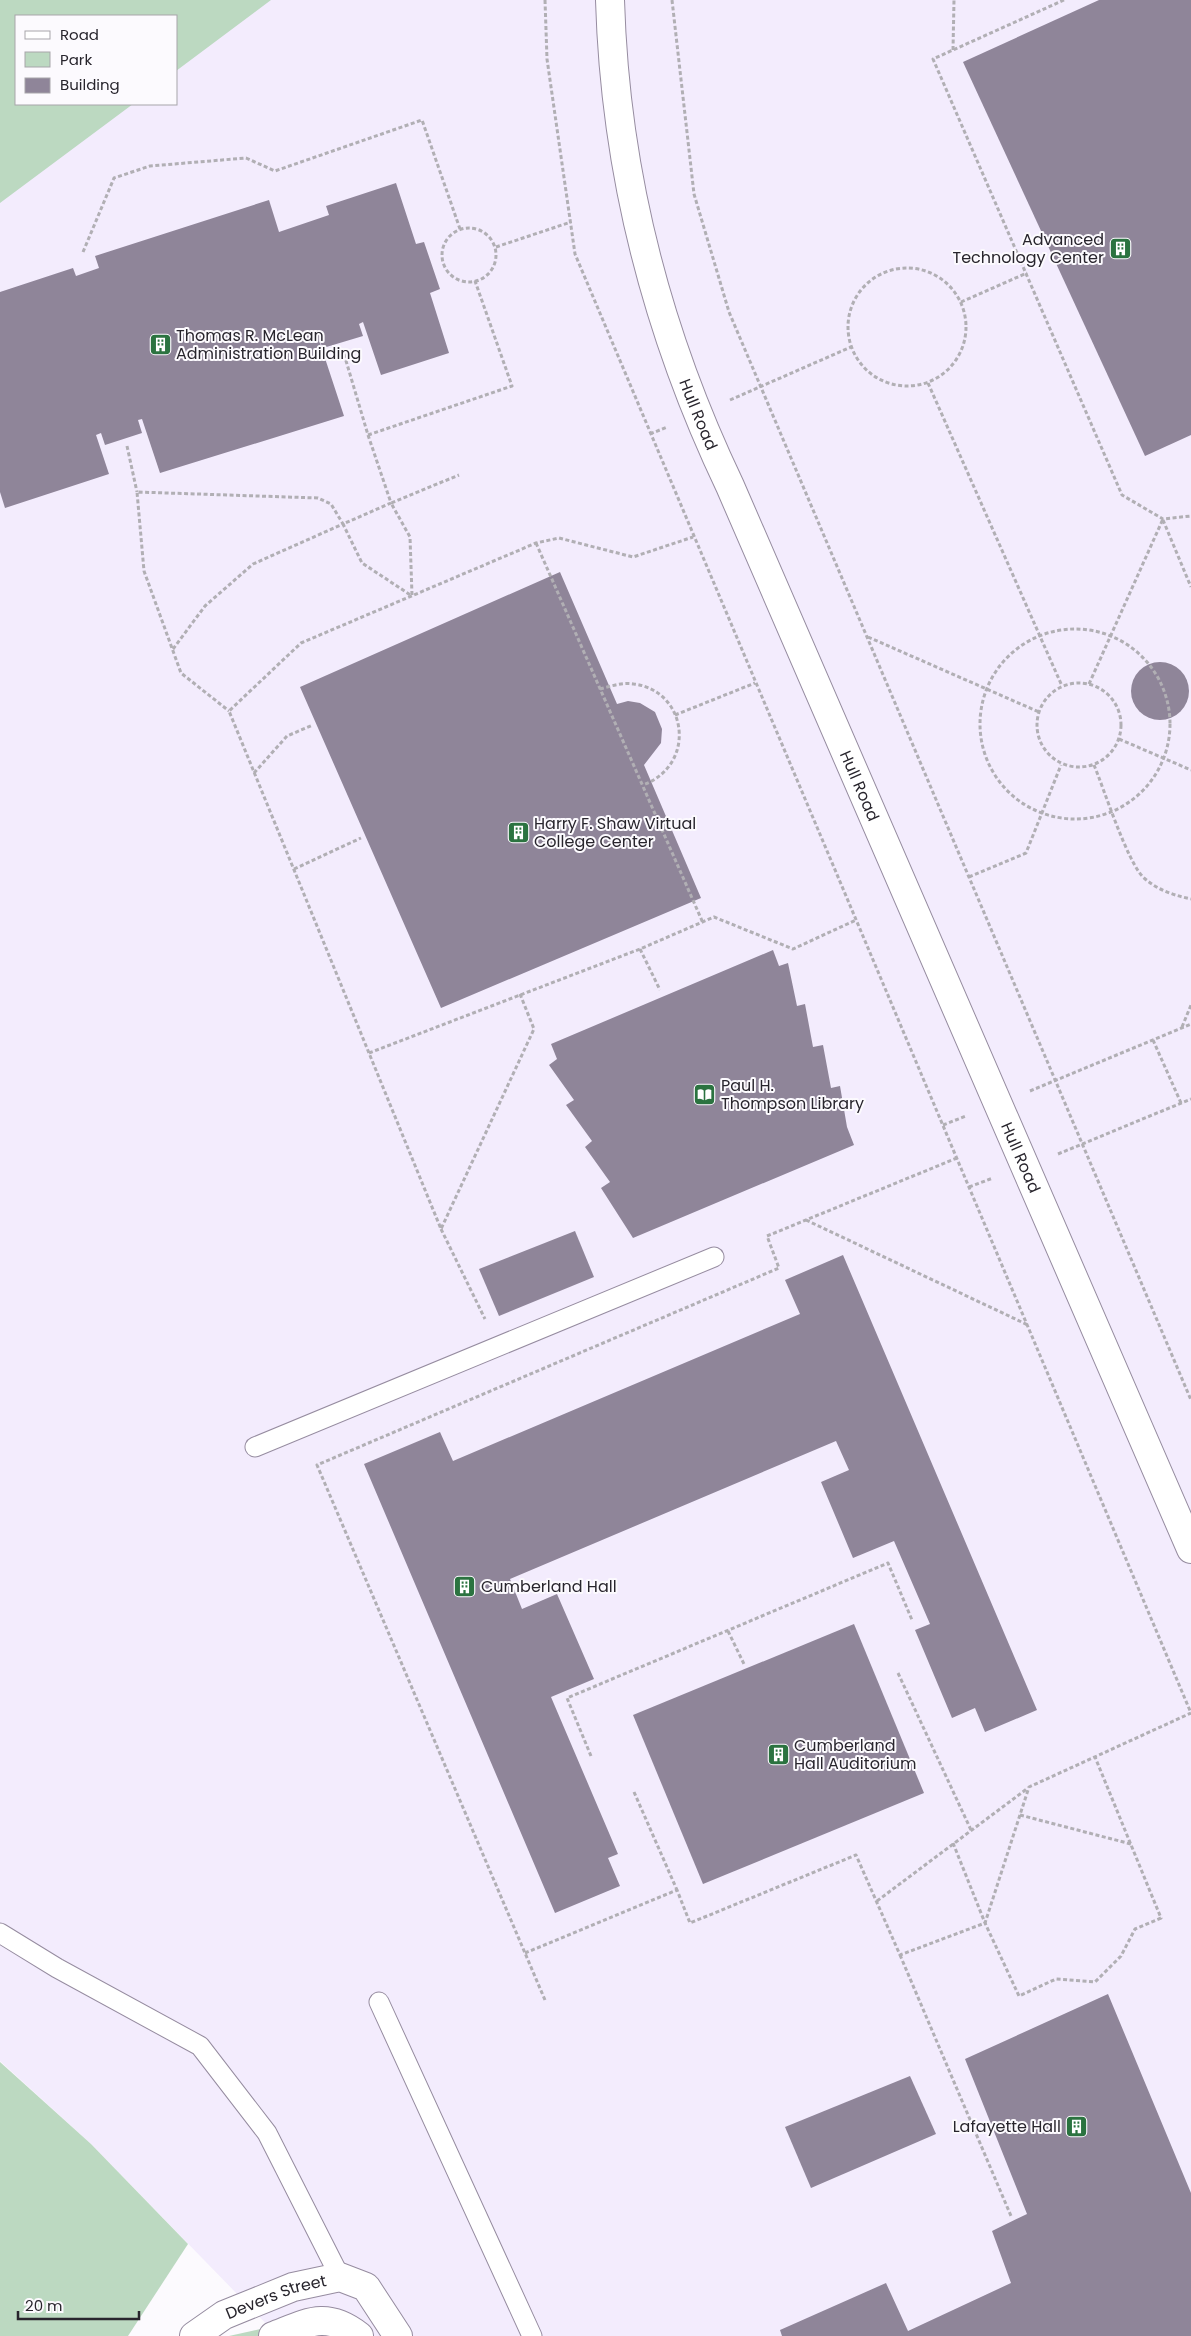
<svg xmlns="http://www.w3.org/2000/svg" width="1191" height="2336" font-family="Poppins,sans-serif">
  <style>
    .built { fill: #f3ecfd; fill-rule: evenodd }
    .green { fill: #bcd9c1 }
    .building { fill: #8f8599 }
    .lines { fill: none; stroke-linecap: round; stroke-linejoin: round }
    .lane-casing { stroke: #968ca0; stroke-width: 21 }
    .secondary-casing { stroke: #968ca0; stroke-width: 30 }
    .path { stroke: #b1afb4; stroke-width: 3; stroke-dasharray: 4 2.5; stroke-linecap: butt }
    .lane { stroke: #fff; stroke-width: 19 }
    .secondary { stroke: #fff; stroke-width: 28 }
    .labels { text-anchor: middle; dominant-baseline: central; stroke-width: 4; stroke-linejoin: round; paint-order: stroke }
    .poi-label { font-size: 16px; fill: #28252d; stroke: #fcfafe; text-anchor: start }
    .street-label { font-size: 16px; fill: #28252d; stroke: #fcfafe }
  </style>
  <rect width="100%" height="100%" fill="#fcfafe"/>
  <path class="built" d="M 0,0 L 1191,0 L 1191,2336 L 278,2336 L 91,2144 L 0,2061 ZM 16,16 L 176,16 L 176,104 L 16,104 Z"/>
  <g class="green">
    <polygon points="0,0 271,0 176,71 176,16 16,16 16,104 133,104 0,203"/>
    <polygon points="0,2062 91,2144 188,2244 128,2336 0,2336"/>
    <polygon points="269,2327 278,2336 229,2336"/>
  </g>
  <g class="building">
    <polygon points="1099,0 1191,0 1191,435 1145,456 963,62"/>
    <polygon points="396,183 416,244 424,242 440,289 430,293 449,353 381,375 363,322 359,324 363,336 323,348 319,340 344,416 160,473 142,419 138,420 142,433 105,445 101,433 96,435 109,474 5,508 0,492 0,292 73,268 76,276 99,268 95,256 269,200 279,232 329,215 326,206"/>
    <polygon points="560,572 617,704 628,701 640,703 655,712 662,729 661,743 644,765 701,898 441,1008 300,687"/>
    <circle cx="1160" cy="691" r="29"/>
    <polygon points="773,950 779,966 788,963 797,1006 805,1004 813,1047 823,1045 831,1088 840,1086 847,1127 854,1145 633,1238 601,1188 610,1182 585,1147 592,1141 566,1105 574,1100 549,1065 557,1059 551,1044"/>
    <polygon points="575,1231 594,1277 499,1316 479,1269"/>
    <polygon points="843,1255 1037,1710 985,1732 975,1708 952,1718 915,1630 930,1624 894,1541 853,1558 821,1482 849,1470 836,1441 510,1579 522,1609 557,1594 594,1679 551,1697 618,1854 608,1858 620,1886 555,1913 364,1464 440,1432 453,1461 800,1314 785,1280"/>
    <polygon points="854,1624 924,1793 703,1884 633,1715"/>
    <polygon points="1108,1994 1191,2193 1191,2336 782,2336 780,2330 886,2283 908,2331 1011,2283 992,2231 1027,2214 965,2059"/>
    <polygon points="910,2076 936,2134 811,2188 785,2127"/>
  </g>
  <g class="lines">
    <defs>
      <g id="lane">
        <polyline points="255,1447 714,1257"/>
        <polyline points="0,1933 57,1968 200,2046 267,2133 340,2277"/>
        <polyline points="379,2002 532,2336"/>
      </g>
      <g id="secondary">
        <path id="s1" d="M 610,0 C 615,171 656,331 730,486 L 1191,1549"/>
        <path id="s2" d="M 194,2336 L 224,2315 L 293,2287 L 340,2277 L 366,2287 L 398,2336"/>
        <path d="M 273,2336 C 307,2323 326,2310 359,2336"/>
      </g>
    </defs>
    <use href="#lane" class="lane-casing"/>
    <use href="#secondary" class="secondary-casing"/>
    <g class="path">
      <polyline points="545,0 547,59 575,254 1191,1713"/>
      <polyline points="672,0 694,194 729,312 1191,1400"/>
      <polyline points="1064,0 933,59 1122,495 1163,519 1191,516"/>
      <polyline points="953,50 954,0"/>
      <circle cx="469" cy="255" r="27"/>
      <polyline points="496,247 571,222"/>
      <polyline points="83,252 114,178 150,166 246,158 275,171 422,120 460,229"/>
      <circle cx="907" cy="327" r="59"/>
      <polyline points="961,302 1027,273"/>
      <polyline points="344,354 368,435 512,386 475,281"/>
      <polyline points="928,383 1062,686"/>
      <polyline points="730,400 851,347"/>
      <polyline points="650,434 667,427"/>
      <polyline points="368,435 391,503 343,524 362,563 412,596"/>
      <polyline points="127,446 137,492"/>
      <polyline points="1163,520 1191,587"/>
      <polyline points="536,543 703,923"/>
      <polyline points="412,595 410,537 391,503 459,475"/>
      <circle cx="1075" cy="724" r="95"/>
      <polyline points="868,637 1039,712"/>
      <polyline points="173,649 205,606 253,564 343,524 331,504 318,498 137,492 144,571 181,673 229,711"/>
      <circle cx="1079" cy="725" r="42"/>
      <polyline points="1089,684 1163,519"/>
      <path d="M 600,689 C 611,686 623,682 634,684 C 688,691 697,765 643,785"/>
      <polyline points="675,715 755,683"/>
      <polyline points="1119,739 1191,770"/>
      <path d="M 1094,765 C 1104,789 1127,861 1143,877 C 1157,890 1173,895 1191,899"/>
      <polyline points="254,773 287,736 313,725"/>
      <polyline points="294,869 361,838"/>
      <polyline points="969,877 1026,853 1061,765"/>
      <polyline points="640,949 660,990"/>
      <polyline points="520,994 534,1029 441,1229 229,711 301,643 536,543 559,538 633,557 693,537"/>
      <polyline points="1182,1027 1191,1005"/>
      <polyline points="1153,1040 1181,1103"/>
      <polyline points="369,1053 640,949 714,917 793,949 856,920"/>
      <polyline points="1030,1091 1191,1024"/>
      <polyline points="943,1125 966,1116"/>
      <polyline points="1058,1154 1191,1099"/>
      <polyline points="969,1187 993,1178"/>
      <polyline points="806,1220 1028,1325"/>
      <polyline points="441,1229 485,1319"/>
      <polyline points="728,1631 744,1664"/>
      <polyline points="898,1673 971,1830"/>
      <polyline points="591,1756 567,1698 888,1563 912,1620"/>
      <polyline points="634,1792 677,1890"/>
      <polyline points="1020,1815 1131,1844"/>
      <polyline points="953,1843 985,1923 1019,1996 1056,1979 1095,1982 1121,1956 1135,1929 1161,1918 1095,1757"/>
      <polyline points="877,1901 1028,1788"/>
      <polyline points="525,1953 677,1890 690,1923 856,1855 900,1955 985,1923 1029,1787 1191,1713"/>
      <polyline points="900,1955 1011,2216"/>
      <polyline points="545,2000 317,1465 779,1268 767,1236 957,1158"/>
    </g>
    <use href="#lane" class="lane"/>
    <use href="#secondary" class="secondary"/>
  </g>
  <defs>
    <symbol id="building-square" viewBox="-11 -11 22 22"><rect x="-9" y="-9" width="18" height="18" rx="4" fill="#2b7340" stroke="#fcfafe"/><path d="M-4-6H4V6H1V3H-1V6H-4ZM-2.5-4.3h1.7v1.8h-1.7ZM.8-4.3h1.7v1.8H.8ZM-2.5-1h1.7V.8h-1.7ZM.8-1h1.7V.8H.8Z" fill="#fff"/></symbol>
    <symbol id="library-square" viewBox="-11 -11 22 22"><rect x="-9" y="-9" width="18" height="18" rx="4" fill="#2b7340" stroke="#fcfafe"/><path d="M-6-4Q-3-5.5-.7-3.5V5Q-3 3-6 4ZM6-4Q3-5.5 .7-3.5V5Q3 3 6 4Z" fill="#fff"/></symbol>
  </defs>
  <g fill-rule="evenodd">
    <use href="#building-square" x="1108" y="236" width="25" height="25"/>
    <use href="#building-square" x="148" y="332" width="25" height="25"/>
    <use href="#building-square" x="506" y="820" width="25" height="25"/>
    <use href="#library-square" x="692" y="1082" width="25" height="25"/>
    <use href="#building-square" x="452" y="1574" width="25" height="25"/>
    <use href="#building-square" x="766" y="1742" width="25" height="25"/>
    <use href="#building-square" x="1064" y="2114" width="25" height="25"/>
  </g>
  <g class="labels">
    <g class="poi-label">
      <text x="1104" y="239" text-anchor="end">Advanced<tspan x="1104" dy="18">Technology Center</tspan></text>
      <text x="176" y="335">Thomas R. McLean<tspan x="176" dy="18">Administration Building</tspan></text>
      <text x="534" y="823">Harry F. Shaw Virtual<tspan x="534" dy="18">College Center</tspan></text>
      <text x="721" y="1085">Paul H.<tspan x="721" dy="18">Thompson Library</tspan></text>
      <text x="481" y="1586">Cumberland Hall</text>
      <text x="794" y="1745">Cumberland<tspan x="794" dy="18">Hall Auditorium</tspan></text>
      <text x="1061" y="2126" text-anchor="end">Lafayette Hall</text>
    </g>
    <g class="street-label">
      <text stroke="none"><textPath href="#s1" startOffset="426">Hull Road</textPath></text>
      <text stroke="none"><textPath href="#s1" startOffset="831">Hull Road</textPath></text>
      <text stroke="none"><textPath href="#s1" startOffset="1236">Hull Road</textPath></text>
      <text stroke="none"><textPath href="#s2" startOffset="92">Devers Street</textPath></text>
    </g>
  </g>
  <rect x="15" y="15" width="162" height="90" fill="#fcfafe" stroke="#a7a5aa"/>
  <rect x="25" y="31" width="25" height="8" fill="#ffffff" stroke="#a7a5aa"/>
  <text x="60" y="40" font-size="15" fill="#28252d">Road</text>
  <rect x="25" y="52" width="25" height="15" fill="#bcd9c1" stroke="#a7a5aa"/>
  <text x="60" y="65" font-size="15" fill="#28252d">Park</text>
  <rect x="25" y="78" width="25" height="15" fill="#8f8599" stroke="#a7a5aa"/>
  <text x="60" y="90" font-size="15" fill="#28252d">Building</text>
  <path d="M18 2311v8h121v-8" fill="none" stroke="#28252d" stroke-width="2.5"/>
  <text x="25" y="2311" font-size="15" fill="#28252d" stroke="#fcfafe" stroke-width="4" paint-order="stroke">20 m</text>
</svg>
